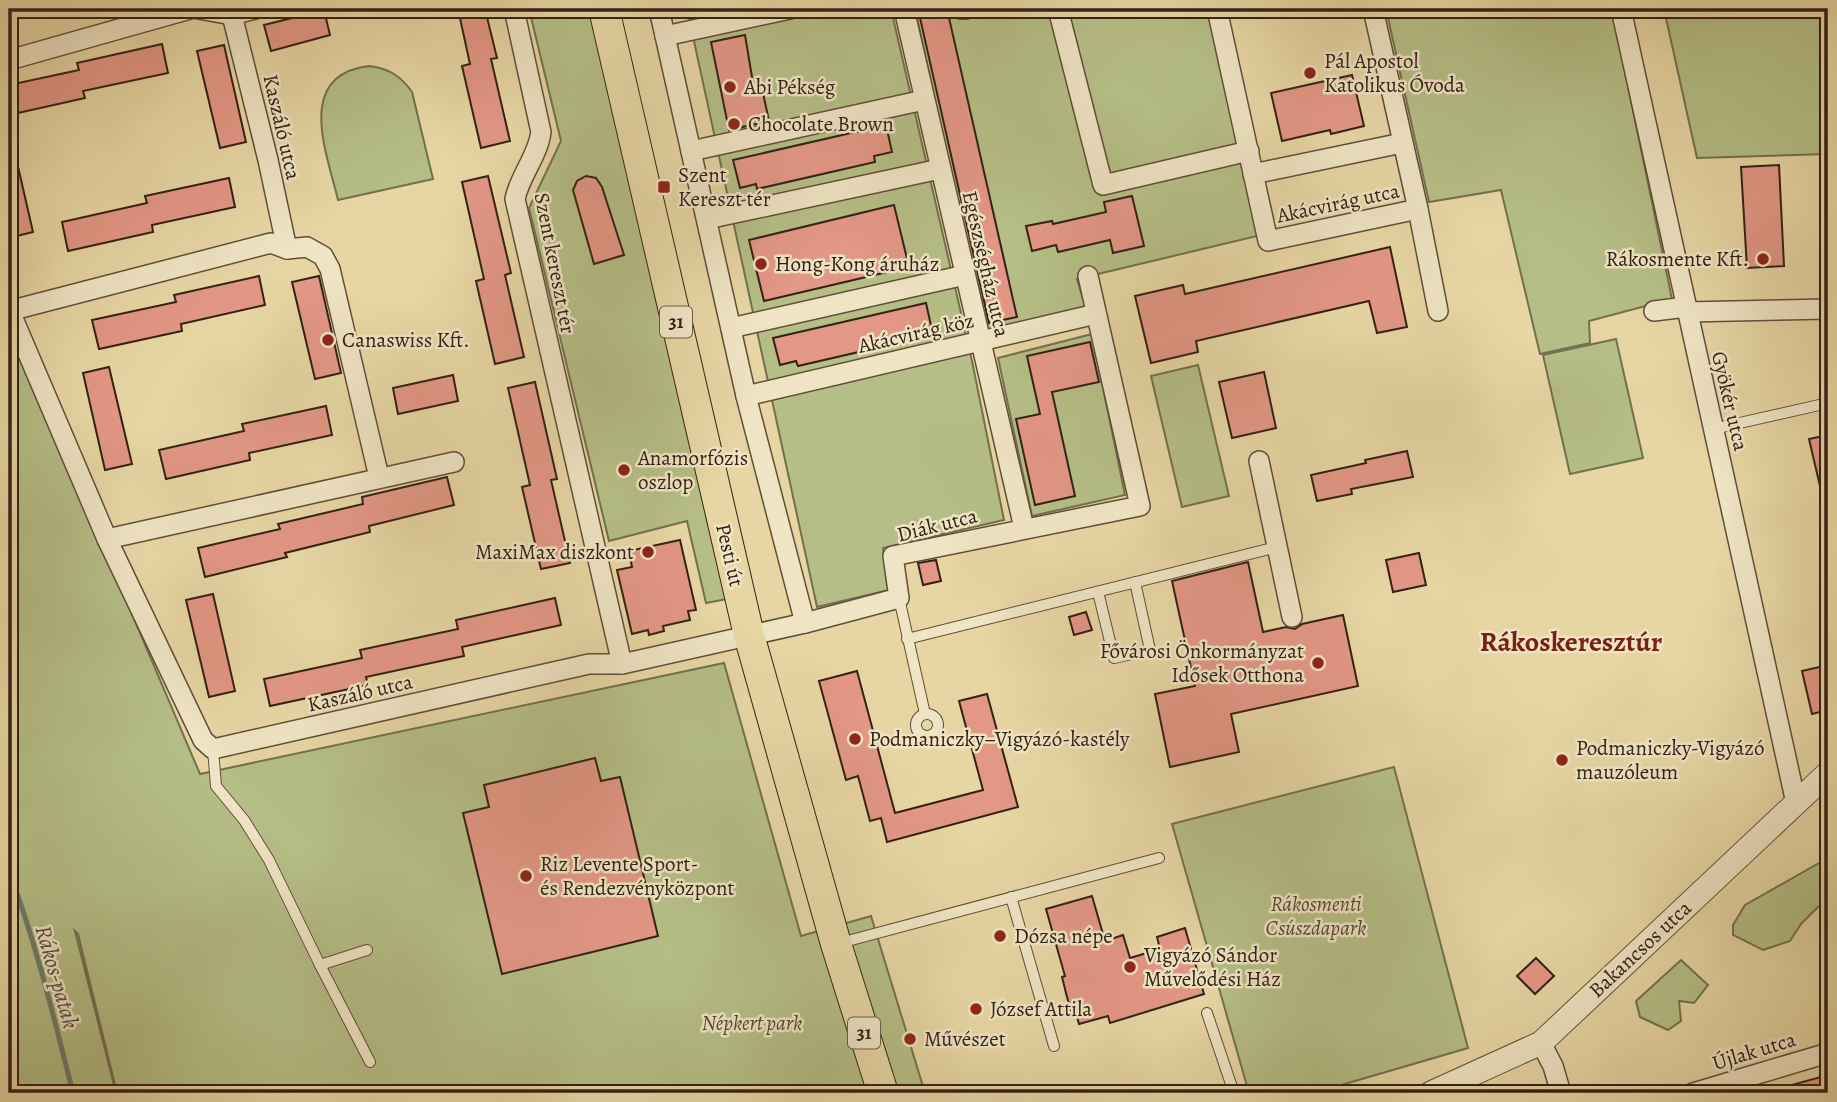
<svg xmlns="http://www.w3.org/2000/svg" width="1837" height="1102" font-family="Alegreya,serif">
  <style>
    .green { fill: #b5be86; stroke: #74704e; stroke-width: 2 }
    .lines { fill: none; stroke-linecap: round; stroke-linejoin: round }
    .stream { stroke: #6f7c6b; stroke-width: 5 }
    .building { fill: #e39786; stroke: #332115; stroke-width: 2 }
    .service-casing { stroke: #604e39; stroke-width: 12 }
    .minor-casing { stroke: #604e39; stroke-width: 22 }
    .tertiary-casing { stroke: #604e39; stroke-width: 25 }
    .primary-casing { stroke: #332115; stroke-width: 32 }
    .service { stroke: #efe4c4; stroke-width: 10 }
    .minor { stroke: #efe4c4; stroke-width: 19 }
    .tertiary { stroke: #efe4c4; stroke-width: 23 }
    .primary { stroke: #e7d6a4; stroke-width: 30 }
    .poi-dot { fill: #8f2418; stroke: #efe4c4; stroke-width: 2.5 }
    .labels { text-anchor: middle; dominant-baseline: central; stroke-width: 5; stroke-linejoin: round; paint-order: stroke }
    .shield { fill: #efe4c4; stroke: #6b5c4a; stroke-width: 2 }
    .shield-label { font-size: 19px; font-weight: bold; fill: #332115 }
    .poi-label { font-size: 21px; fill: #332115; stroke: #efe4c4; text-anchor: start }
    .street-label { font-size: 21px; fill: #332115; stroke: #efe4c4 }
    .park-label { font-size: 21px; font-style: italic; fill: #544831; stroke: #efe4c4 }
    .water-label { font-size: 23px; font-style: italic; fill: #514f40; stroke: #efe4c4 }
    .district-label { font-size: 28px; font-weight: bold; fill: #7a1f14; stroke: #efe4c4 }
  </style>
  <rect width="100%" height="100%" fill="#e7d6a4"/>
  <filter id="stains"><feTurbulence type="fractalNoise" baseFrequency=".00286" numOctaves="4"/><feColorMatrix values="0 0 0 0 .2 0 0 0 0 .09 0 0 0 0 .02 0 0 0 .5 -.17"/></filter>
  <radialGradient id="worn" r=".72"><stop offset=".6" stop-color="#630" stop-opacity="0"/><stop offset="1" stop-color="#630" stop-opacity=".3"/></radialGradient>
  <g class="green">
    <polygon points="529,9 591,9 727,599 706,603 687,521 609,541 529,208 561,141"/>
    <polygon points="687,9 891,9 972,361 1004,520 883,548 889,590 817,607"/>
    <polygon points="915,9 1211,9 1257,236 1077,279 1086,309 986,330"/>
    <polygon points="1386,9 1612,9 1672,299 1589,321 1590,343 1540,354 1501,190 1429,202"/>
    <polygon points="1664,9 1828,9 1828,154 1697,158"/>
    <path d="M 369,66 C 388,68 401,76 412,92 L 433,179 L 338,200 C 327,153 294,75 369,66 Z"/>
    <polygon points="9,325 200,774 724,663 801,936 871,916 925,1093 117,1093 78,934 75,931 116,1093 9,1093"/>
    <polygon points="1092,334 1125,495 1032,516 998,358"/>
    <polygon points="1616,339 1643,458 1570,474 1543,355"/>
    <polygon points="1198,365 1229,496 1182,507 1151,376"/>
    <polygon points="1394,767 1468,1048 1314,1093 1249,1093 1172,824"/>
    <polygon points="1828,858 1828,897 1801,924 1790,941 1763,950 1733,935 1733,925 1745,905"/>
    <polygon points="1681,960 1708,985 1694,1003 1679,1001 1681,1021 1668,1030 1640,1017 1636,1001"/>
  </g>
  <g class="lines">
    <path class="stream" d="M 9,871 C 36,943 54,1018 73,1093"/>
  </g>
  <g class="building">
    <polygon points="458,9 485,9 497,58 491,59 510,141 481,148 462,66 470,64"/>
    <polygon points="918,9 947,9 1017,317 989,323"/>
    <polygon points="324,10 330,35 271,51 264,25"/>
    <polygon points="745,35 755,95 763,93 769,121 729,130 711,42"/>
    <polygon points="162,44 168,73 83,91 85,98 9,115 9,85 79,70 77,63"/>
    <polygon points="224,45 246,142 220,148 197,51"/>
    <polygon points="1352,75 1364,126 1331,134 1330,130 1282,141 1271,93"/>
    <polygon points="886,125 892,152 874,156 875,162 757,189 756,184 740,188 733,160"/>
    <polygon points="9,149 14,149 33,232 9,238"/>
    <polygon points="1779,165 1784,266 1747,268 1741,167"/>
    <polygon points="488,176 511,273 505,275 524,357 495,364 476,281 484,279 462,182"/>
    <polygon points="586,176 596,178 602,187 624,255 594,264 573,190 577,181"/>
    <polygon points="229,178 235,207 152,225 153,232 68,251 62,222 147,203 145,196"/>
    <polygon points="1132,196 1144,246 1113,253 1110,240 1058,252 1056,245 1032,251 1026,226 1052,221 1053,224 1106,212 1104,202"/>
    <polygon points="894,205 909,267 764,301 749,240"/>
    <polygon points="1390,247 1407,327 1377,333 1369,301 1196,341 1198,352 1151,363 1135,296 1183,285 1185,294"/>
    <polygon points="259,276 265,305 181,324 182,331 99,349 92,320 176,302 174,295"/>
    <polygon points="319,276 341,373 315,379 292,282"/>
    <polygon points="926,303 932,330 914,334 915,339 798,366 796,361 780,365 773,338"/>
    <polygon points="1090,342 1099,382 1052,392 1075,496 1035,505 1016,419 1040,414 1027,356"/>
    <polygon points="109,367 132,464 105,470 83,373"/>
    <polygon points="1264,372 1276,428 1232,438 1219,382"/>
    <polygon points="453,375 458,401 398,414 393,388"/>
    <polygon points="535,382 557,479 551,480 570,563 541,569 522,487 530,485 508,388"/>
    <polygon points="326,406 332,435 249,453 250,460 166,479 159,450 244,431 242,424"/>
    <polygon points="1828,435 1828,499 1823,499 1809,439"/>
    <polygon points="1407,451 1413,477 1351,489 1352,494 1317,501 1311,475 1366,463 1365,460"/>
    <polygon points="447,477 454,505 369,526 370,532 285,553 287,557 205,577 198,548 280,529 278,524 363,504 362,497"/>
    <polygon points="680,540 696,610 688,611 690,620 663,626 664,631 649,635 648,630 632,634 617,570 632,567 629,551"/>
    <polygon points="1419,553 1426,585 1393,592 1386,560"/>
    <polygon points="936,560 941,581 923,585 918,563"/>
    <polygon points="1248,562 1263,632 1286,627 1295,629 1302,624 1343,615 1358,686 1231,714 1239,752 1170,767 1155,694 1195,686 1172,581"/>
    <polygon points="213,594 235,691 209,697 186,600"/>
    <polygon points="555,598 561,625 462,647 464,656 366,677 368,685 270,706 264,679 362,658 360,650 458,629 456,620"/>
    <polygon points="1086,612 1092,630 1074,635 1069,617"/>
    <polygon points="1828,665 1828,710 1812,714 1802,671"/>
    <polygon points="857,671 895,813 983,790 959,701 987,694 1018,807 887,842 881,818 870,821 858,776 846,780 819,681"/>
    <polygon points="595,758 601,781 620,777 658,936 502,974 463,813 489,807 484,785"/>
    <polygon points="1092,896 1105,941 1123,935 1130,958 1160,949 1157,937 1185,928 1204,994 1110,1023 1108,1016 1079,1024 1076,1013 1072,1014 1067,997 1062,977 1065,976 1046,909"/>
    <polygon points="1536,958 1554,976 1535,994 1517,976"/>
    <polygon points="1828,1075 1828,1093 1777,1093 1777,1089"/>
  </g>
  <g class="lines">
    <defs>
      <g id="service">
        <polyline points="1713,429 1828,403"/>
        <polyline points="1098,592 1114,658 1150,650 1135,582"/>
        <polyline points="899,598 925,714"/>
        <polyline points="907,639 1277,547"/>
        <circle cx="927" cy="725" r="11"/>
        <polyline points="213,749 216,786 244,820 269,860 320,965 367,950"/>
        <polyline points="1011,897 1054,1046"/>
        <polyline points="840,943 1159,858"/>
        <polyline points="320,965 370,1062"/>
        <polyline points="1207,1013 1234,1093"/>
      </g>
      <g id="minor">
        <polyline points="199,9 232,15 255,9"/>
        <path d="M 514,9 L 541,132 C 538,156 520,175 515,199 L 622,664"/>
        <polyline points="659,9 746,396 805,623"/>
        <polyline points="904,9 1024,528"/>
        <polyline points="961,9 966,9"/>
        <polyline points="1058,9 1103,185 1249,151"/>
        <polyline points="1217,9 1268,241 1418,209"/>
        <polyline points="1373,9 1418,209 1438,311"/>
        <polyline points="1621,9 1796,803"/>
        <polyline points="232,15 268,160 287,249"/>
        <polyline points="665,36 790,9"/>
        <polyline points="9,60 190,9"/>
        <polyline points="691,151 924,100"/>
        <polyline points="1253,174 1402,143"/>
        <polyline points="707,219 940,169"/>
        <polyline points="9,309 107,539 203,740 213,749 589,664 622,664 805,623 899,598 893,556 1140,506 1088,276"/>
        <polyline points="9,311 271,243 287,249 307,247 323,256 330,269 379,477"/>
        <polyline points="1654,311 1686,307"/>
        <polyline points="1687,312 1828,309"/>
        <polyline points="731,328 965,275"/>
        <polyline points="746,396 1096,314"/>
        <polyline points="1259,461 1292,617"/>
        <polyline points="107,539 454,462"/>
        <polyline points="1541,1043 1553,1066 1561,1093"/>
        <polyline points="1693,1093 1828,1053"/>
      </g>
      <polyline id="tertiary" points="1431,1093 1541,1043 1828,773"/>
      <polyline id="primary" points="604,9 749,635 836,944 883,1093"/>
    </defs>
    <use href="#service" class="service-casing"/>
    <use href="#minor" class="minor-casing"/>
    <use href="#tertiary" class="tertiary-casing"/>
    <use href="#primary" class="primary-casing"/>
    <use href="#service" class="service"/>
    <use href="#minor" class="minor"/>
    <use href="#tertiary" class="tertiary"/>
    <use href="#primary" class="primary"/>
  </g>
  <g class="poi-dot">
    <circle cx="1310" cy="73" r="7"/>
    <circle cx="730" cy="87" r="7"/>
    <circle cx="734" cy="124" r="7"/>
    <rect x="657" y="180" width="14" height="14" rx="3.5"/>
    <circle cx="1763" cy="259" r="7"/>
    <circle cx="761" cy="264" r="7"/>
    <circle cx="328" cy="340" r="7"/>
    <circle cx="624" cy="470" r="7"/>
    <circle cx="648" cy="552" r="7"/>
    <circle cx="1318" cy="663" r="7"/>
    <circle cx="855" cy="739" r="7"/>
    <circle cx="1562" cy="760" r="7"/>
    <circle cx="526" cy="876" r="7"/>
    <circle cx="1000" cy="936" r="7"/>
    <circle cx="1130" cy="967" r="7"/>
    <circle cx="976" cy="1009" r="7"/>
    <circle cx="910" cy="1039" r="7"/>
  </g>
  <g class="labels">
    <g class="shield">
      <rect x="660" y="306.5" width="32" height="31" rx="5"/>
      <rect x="848" y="1017.5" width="32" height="31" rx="5"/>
    </g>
    <g class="shield-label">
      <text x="676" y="322">31</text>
      <text x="864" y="1033">31</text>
    </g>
    <g class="poi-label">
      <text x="1324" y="61">Pál Apostol<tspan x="1324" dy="24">Katolikus Óvoda</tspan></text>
      <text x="744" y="87">Abi Pékség</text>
      <text x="748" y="124">Chocolate Brown</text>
      <text x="678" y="175">Szent<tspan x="678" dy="24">Kereszt tér</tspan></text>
      <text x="1749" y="259" text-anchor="end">Rákosmente Kft.</text>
      <text x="775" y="264">Hong-Kong áruház</text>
      <text x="342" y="340">Canaswiss Kft.</text>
      <text x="638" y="458">Anamorfózis<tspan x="638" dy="24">oszlop</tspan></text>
      <text x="634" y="552" text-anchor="end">MaxiMax diszkont</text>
      <text x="1304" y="651" text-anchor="end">Fővárosi Önkormányzat<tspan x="1304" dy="24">Idősek Otthona</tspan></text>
      <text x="869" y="739">Podmaniczky–Vigyázó-kastély</text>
      <text x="1576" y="748">Podmaniczky-Vigyázó<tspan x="1576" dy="24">mauzóleum</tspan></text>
      <text x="540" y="864">Riz Levente Sport-<tspan x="540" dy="24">és Rendezvényközpont</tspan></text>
      <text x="1014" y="936">Dózsa népe</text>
      <text x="1144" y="955">Vigyázó Sándor<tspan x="1144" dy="24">Művelődési Ház</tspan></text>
      <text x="990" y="1009">József Attila</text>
      <text x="924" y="1039">Művészet</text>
    </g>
    <g class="street-label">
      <text transform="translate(282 127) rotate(77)">Kaszáló utca</text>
      <text transform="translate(1338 203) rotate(-12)">Akácvirág utca</text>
      <text transform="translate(555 263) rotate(79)">Szent kereszt tér</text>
      <text transform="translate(986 264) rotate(77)">Egészségház utca</text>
      <text transform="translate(916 333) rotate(-13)">Akácvirág köz</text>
      <text transform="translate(1730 401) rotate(77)">Gyökér utca</text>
      <text transform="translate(937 525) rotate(-14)">Diák utca</text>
      <text transform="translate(730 555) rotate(77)">Pesti út</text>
      <text transform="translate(360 693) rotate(-13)">Kaszáló utca</text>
      <text transform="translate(1640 949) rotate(-43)">Bakancsos utca</text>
      <text transform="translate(1754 1051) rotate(-17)">Újlak utca</text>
    </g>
    <g class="park-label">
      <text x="1316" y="904">Rákosmenti<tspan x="1316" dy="24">Csúszdapark</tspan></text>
      <text x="752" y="1023">Népkert park</text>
    </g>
    <g class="water-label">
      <text transform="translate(57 977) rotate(74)">Rákos-patak</text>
    </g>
    <g class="district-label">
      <text x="1571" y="642">Rákoskeresztúr</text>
    </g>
  </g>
  <rect width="1837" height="1102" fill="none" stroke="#e7d6a4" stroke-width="35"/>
  <rect x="10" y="10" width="1816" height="1081" fill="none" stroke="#332115" stroke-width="3.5"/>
  <rect x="18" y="18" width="1802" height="1067" fill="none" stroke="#332115" stroke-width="2"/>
  <rect width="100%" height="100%" filter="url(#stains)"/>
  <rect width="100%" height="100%" fill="url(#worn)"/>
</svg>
